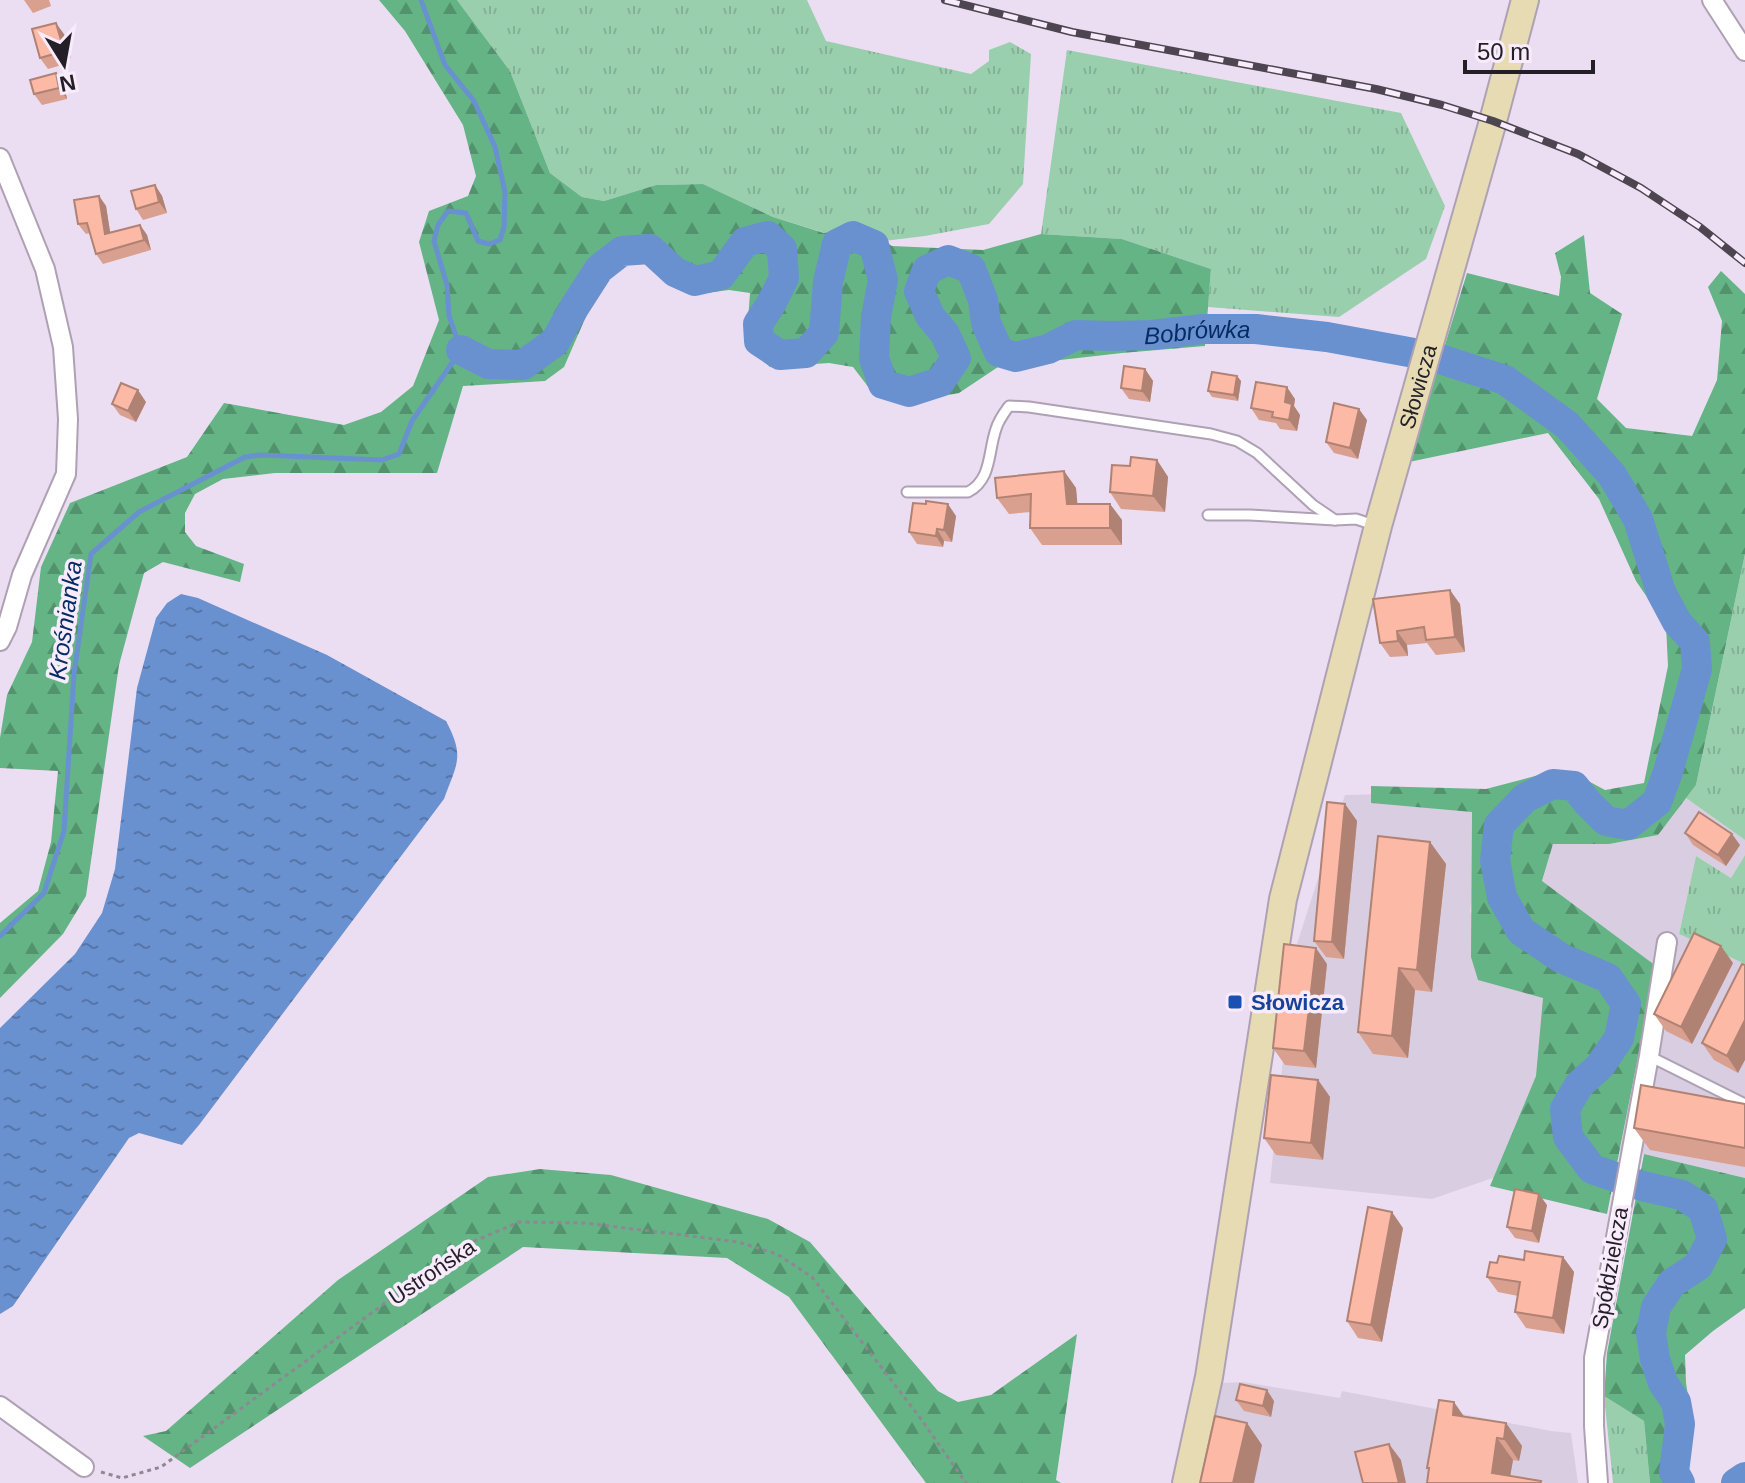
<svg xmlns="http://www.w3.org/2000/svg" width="1745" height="1483" font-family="Helvetica,sans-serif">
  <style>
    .industrial { fill: #d9cee1 }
    .grass { fill: url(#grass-tufts) }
    .forest { fill: url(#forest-firs) }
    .water { fill: url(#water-ripples) }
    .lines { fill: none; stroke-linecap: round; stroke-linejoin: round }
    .stream { stroke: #6991d0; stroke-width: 5 }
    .river { stroke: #6991d0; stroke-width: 30 }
    .lane-casing { stroke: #afa1b4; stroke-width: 13 }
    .street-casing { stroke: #afa1b4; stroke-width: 22 }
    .secondary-casing { stroke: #afa1b4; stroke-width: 30 }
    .path { stroke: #908694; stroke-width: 3; stroke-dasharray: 4 4; stroke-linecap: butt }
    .lane { stroke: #fff; stroke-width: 9 }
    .street { stroke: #fff; stroke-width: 18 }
    .secondary { stroke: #e6dbb2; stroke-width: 26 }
    .rail-casing { stroke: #4d4650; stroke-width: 8 }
    .rail { stroke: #f8ecfc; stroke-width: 5; stroke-dasharray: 15; stroke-linecap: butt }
    .wall { fill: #d99f8f }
    .shaded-wall { fill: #b08274 }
    .building { fill: #fcb9a6; stroke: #b08274; stroke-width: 2 }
    .transit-dot { fill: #1a4fb4; stroke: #f8ecfc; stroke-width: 3 }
    .labels { text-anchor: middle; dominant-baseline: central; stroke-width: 7; stroke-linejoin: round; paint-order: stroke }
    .street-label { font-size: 22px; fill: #241f26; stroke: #f8ecfc }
    .transit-label { font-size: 22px; font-weight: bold; fill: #164399; stroke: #f8ecfc; text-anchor: start }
    .water-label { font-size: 24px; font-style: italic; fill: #062c64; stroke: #f8ecfc }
  </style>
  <defs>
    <pattern id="grass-tufts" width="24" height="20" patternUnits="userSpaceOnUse" patternTransform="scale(2)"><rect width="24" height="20" fill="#99cfad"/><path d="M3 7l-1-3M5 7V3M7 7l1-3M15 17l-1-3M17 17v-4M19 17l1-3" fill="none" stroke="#84b195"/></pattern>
    <pattern id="forest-firs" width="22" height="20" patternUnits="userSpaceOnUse" patternTransform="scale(2)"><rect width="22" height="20" fill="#64b486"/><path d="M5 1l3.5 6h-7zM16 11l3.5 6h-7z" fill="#52926d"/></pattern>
    <pattern id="water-ripples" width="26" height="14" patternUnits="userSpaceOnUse" patternTransform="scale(2)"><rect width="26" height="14" fill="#6991d0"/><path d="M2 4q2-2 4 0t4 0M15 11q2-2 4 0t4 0" fill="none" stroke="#5676a9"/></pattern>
  </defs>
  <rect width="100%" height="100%" fill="#ecdef2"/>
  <g class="industrial">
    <polygon points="1385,794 1482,805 1470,912 1577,1010 1542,1161 1432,1199 1270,1183 1294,953 1345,795"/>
    <polygon points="1686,798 1745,840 1745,855 1731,878 1696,856 1679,934 1745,964 1745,1178 1644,1154 1620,1150 1655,966 1542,882 1553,844 1609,844 1657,835"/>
    <polygon points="1243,1382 1340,1398 1342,1391 1551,1431 1571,1433 1578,1483 1197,1483 1221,1383"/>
  </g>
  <g class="grass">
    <polygon points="457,0 807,0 826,41 971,74 989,61 989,50 1010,42 1031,54 1023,184 989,224 925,236 884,241 861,227 825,233 773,217 703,184 656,185 604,201 582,197 550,173 510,71"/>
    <polygon points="1067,50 1401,113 1445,206 1426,259 1339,317 1208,307 1211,269 1122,239 1041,234"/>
    <polygon points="1745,554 1745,840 1686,798 1696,785"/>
    <polygon points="1745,855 1745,964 1679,934 1696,856 1731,878"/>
    <polygon points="1604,1396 1644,1421 1650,1483 1613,1483"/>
  </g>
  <g class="forest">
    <polygon points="379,0 457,0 510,71 550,173 582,197 604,201 656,185 703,184 773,217 824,233 861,227 892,246 983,250 1041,234 1122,239 1211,269 1205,346 1122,353 998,367 959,393 902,404 876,397 853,367 829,363 770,367 754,353 747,334 750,293 729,290 706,293 681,286 648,259 626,261 605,273 564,367 545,381 463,386 437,473 275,473 223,479 195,494 185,513 185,532 196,546 244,564 240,582 163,562 144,573 119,665 86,896 63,934 0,998 0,923 38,891 51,842 58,771 0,768 0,738 7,695 32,642 41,567 70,503 187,457 224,403 344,425 381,412 413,386 439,320 419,242 429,211 468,196 476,176 463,125 405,31"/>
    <polygon points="1584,235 1590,293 1622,314 1597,399 1626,428 1692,436 1717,380 1722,321 1708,287 1721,271 1745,294 1745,554 1696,785 1658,835 1609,844 1553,844 1542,881 1656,966 1607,1214 1490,1186 1536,1076 1543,998 1478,980 1471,957 1472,812 1371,803 1371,786 1486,789 1550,772 1577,775 1605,790 1644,783 1668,666 1666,625 1636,581 1599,499 1548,433 1409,462 1467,273 1559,296 1561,277 1555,253"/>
    <polygon points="1644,1154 1745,1178 1745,1308 1713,1331 1685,1355 1686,1383 1693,1427 1688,1474 1693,1483 1650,1483 1644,1421 1604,1396 1607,1353"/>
    <polygon points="540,1169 611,1175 768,1219 810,1242 938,1391 958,1402 991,1395 1077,1334 1056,1480 1061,1483 926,1483 789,1297 727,1258 523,1247 190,1468 143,1436 166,1431 338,1280 488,1177"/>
  </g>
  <path class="water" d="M 181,594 L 198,598 L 327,655 L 446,721 C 465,757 457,763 444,799 L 199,1125 L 182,1145 L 139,1133 L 129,1138 L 13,1306 L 0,1314 L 0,1028 L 75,954 L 102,913 L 115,869 L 137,688 L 156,618 L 167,603 Z"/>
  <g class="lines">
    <polyline class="stream" points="0,936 44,893 64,831 74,674 91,554 139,512 245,457 261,455 382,460 399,454 412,421 461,350 449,316 447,285 434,241 438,225 448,211 466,213 478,241 489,244 500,240 504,227 505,192 495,147 474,101 445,65 421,0"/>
    <g class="river">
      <path id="s1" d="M 461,350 L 488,364 L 523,365 L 555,342 L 574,308 L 599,269 L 622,251 L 650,249 L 675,272 L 695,281 L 721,275 L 745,242 L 768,236 L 782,249 L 784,278 L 771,304 L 758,324 L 759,341 L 780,355 L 806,353 L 824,333 L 828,282 L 837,244 L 853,236 L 874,245 L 883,280 L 876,317 L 874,358 L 883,384 L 909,392 L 940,382 L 956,358 L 945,334 L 930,316 L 919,291 L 927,270 L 948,260 L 971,269 L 983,300 L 986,323 L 999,352 L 1016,357 L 1048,349 L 1076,335 L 1111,336 L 1152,335 L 1203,329 L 1256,329 L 1327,337 L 1414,353 L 1440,359 L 1505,380 L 1567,425 L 1612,475 L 1638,519 L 1661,592 L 1677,622 L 1695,642 L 1697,669 L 1668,772 L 1657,802 L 1628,825 L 1606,821 L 1588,803 L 1574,786 L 1553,784 L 1525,798 L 1499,825 L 1495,860 L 1502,897 L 1521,931 L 1561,958 L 1608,978 L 1626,1004 L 1619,1038 L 1600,1066 L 1579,1085 L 1565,1109 L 1568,1137 L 1592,1169 L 1642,1186 L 1682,1195 L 1703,1209 L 1712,1239 L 1698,1266 L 1672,1283 L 1656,1307 L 1651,1333 L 1655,1359 L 1663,1383 L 1676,1402 L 1680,1424 L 1674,1472 L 1680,1483"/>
      <polyline points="1736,1483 1745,1477"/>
    </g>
    <defs>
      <g id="lane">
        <path d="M 907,492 L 968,492 C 992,480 988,451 996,429 C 998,421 1004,413 1009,406 L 1029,407 L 1211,434 L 1237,441 L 1257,453 L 1313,505 L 1335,520"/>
        <polyline points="1208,515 1250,515 1335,520 1356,519 1374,525"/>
        <polyline points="1649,1056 1745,1104"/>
      </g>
      <g id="street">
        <polyline points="1712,0 1745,51"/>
        <polyline points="0,158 45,269 63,347 68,419 66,474 22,575 7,627 0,641"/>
        <polyline points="0,1406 84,1467"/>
        <polyline points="1598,1483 1594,1426 1594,1358 1649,1056 1667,942"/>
      </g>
      <g id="secondary">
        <path id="s2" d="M 1186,1483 L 1209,1377 L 1283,899 L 1378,526 L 1493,121 L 1525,0"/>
      </g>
    </defs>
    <use href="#lane" class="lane-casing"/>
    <use href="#street" class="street-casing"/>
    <use href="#secondary" class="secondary-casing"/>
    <polyline class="path" points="101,1472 122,1478 161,1467 463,1246 519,1222 586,1223 738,1242 777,1254 812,1277 921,1419 966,1483"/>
    <use href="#lane" class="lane"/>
    <use href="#street" class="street"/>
    <use href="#secondary" class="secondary"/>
    <defs>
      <polyline id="rail" points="945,0 1072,32 1376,89 1442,105 1493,121 1578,154 1641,188 1700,227 1745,263"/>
    </defs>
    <use href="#rail" class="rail-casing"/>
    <use href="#rail" class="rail"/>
  </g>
  <g class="wall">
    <polygon points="24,0 49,0 51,6 33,13"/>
    <polygon points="64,34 71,58 68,59 69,63 48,69 40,58"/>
    <polygon points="64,85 67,99 42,105 34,94"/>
    <polygon points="155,185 162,196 167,213 143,220 136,209"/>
    <polygon points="99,196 106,206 110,232 140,225 147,235 151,250 103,264 96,254 90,233 86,234 78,224"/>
    <polygon points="1145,369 1153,381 1150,402 1129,399 1121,388"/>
    <polygon points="1237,376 1241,381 1238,401 1212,397 1208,391"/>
    <polygon points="1295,399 1294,406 1300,415 1297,431 1280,429 1276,423 1259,420 1251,408"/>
    <polygon points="146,402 136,422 120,415 112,404"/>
    <polygon points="1367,420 1358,459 1334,453 1326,442"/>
    <polygon points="1157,460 1168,477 1165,512 1121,509 1110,492 1130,466"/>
    <polygon points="1064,471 1076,488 1077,504 1110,504 1122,520 1122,545 1042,545 1030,528 1031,512 1009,514 997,498"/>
    <polygon points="926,504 956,516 952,542 944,541 943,547 917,544 909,532"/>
    <polygon points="1373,599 1460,604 1465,652 1436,655 1427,643 1407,645 1408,656 1390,657 1380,643"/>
    <polygon points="1345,804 1357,821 1344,959 1326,957 1314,941"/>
    <polygon points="1685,833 1740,845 1726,866 1693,845"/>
    <polygon points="1430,842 1446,864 1432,992 1415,990 1408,1058 1373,1054 1358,1032"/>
    <polygon points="1733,963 1692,1044 1666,1031 1654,1014"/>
    <polygon points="1327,964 1316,1068 1285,1065 1273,1048"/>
    <polygon points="1742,964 1738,1073 1714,1060 1702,1043"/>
    <polygon points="1318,1080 1330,1097 1323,1160 1276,1155 1264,1138"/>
    <polygon points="1745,1104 1745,1167 1650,1150 1634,1128"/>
    <polygon points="1547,1205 1539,1243 1515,1238 1507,1227"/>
    <polygon points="1403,1228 1382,1342 1358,1338 1347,1321"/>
    <polygon points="1563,1257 1574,1272 1564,1334 1526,1328 1515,1312 1518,1296 1498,1292 1487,1277 1497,1263"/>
    <polygon points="1236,1400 1274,1401 1271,1417 1244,1411"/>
    <polygon points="1464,1417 1506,1423 1522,1446 1519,1461 1513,1460 1510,1476 1541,1481 1542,1483 1427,1483 1429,1471 1427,1468"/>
  </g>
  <g class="shaded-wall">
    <polygon points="56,23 64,34 71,58 63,47"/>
    <polygon points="60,47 68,59 69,63 61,52"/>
    <polygon points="56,73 64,85 67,99 59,88"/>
    <polygon points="155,185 162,196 167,213 159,202"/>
    <polygon points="99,196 106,206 112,244 105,234"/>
    <polygon points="140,225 147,235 151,250 144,240"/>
    <polygon points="1145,369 1153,381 1150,402 1142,391"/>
    <polygon points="1237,376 1241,381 1238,401 1234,395"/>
    <polygon points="1287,387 1295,399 1294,406 1300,415 1297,431 1289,420 1285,402"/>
    <polygon points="138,390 146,402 136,422 128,411"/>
    <polygon points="1359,409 1367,420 1358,459 1350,448"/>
    <polygon points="1157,460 1168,477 1165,512 1153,496"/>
    <polygon points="1064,471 1076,488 1079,521 1067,504"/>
    <polygon points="948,504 956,516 952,542 944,530"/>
    <polygon points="1110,504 1122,520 1122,545 1110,528"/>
    <polygon points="937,529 944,541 943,547 936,536"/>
    <polygon points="1450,590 1460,604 1465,652 1455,637"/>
    <polygon points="1397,631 1407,645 1408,656 1398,641"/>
    <polygon points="1345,804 1357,821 1344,959 1332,942"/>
    <polygon points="1732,834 1740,845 1726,866 1718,855"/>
    <polygon points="1430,842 1446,864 1432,992 1417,970"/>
    <polygon points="1721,946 1733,963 1692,1044 1681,1027"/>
    <polygon points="1316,948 1327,964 1316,1068 1304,1051"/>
    <polygon points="1399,968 1415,990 1408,1058 1392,1036"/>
    <polygon points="1745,1020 1745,1060 1738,1073 1727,1056"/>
    <polygon points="1318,1080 1330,1097 1323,1160 1311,1143"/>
    <polygon points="1539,1194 1547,1205 1539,1243 1532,1231"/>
    <polygon points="1392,1212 1403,1228 1382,1342 1371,1325"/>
    <polygon points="1563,1257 1574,1272 1564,1334 1553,1318"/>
    <polygon points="1267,1390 1274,1401 1271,1417 1263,1406"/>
    <polygon points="1454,1402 1470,1425 1453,1415"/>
    <polygon points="1247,1423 1262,1445 1254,1483 1233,1483"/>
    <polygon points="1506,1423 1522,1446 1519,1461 1504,1439"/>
    <polygon points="1497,1438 1513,1460 1509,1483 1492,1473"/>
    <polygon points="1389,1444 1401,1460 1406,1483 1399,1483"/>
  </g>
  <g class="building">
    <polygon points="56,23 63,47 60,47 61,52 40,58 32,29"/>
    <polygon points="56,73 59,88 34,94 30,80"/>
    <polygon points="155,185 159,202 136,209 131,191"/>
    <polygon points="99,196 105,234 140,225 144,240 96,254 87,223 78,224 74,200"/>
    <polygon points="1124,366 1145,369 1142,391 1121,388"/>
    <polygon points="1212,372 1237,376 1234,395 1208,391"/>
    <polygon points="1256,382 1287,387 1285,402 1292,404 1289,420 1272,417 1273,412 1251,408"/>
    <polygon points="121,383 138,390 128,411 112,404"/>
    <polygon points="1334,403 1359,409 1350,448 1326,442"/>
    <polygon points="1131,457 1157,460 1153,496 1110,492 1112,465 1130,466"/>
    <polygon points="1064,471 1067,504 1110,504 1110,528 1030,528 1031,494 997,498 995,478"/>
    <polygon points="926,501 948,504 944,530 937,529 936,536 909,532 913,503 926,504"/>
    <polygon points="1450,590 1455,637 1426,640 1424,627 1397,631 1398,641 1380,643 1373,599"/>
    <polygon points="1327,802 1345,804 1332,942 1314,941"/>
    <polygon points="1699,812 1732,834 1718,855 1685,833"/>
    <polygon points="1378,836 1430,842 1417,970 1399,968 1392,1036 1358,1032"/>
    <polygon points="1694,933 1721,946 1681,1027 1654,1014"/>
    <polygon points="1284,944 1316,948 1304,1051 1273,1048"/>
    <polygon points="1742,964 1745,965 1745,1020 1727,1056 1702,1043"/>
    <polygon points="1271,1075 1318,1080 1311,1143 1264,1138"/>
    <polygon points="1641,1085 1745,1104 1745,1148 1634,1128"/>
    <polygon points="1515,1189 1539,1194 1532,1231 1507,1227"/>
    <polygon points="1368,1207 1392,1212 1371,1325 1347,1321"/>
    <polygon points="1525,1251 1563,1257 1553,1318 1515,1312 1520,1282 1487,1277 1490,1262 1497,1263 1499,1256 1524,1260"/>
    <polygon points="1240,1384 1267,1390 1263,1406 1236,1400"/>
    <polygon points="1439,1400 1454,1402 1453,1415 1506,1423 1504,1439 1497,1438 1492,1473 1541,1481 1540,1483 1427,1483 1429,1468 1427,1468"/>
    <polygon points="1215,1416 1247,1423 1233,1483 1200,1483"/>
    <polygon points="1389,1444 1399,1483 1363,1483 1355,1452"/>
  </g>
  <rect class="transit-dot" x="1227" y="994" width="16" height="16" rx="4"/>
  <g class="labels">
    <g class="street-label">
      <text stroke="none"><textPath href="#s2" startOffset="1122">Słowicza</textPath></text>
      <text transform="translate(1610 1268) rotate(-80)">Spółdzielcza</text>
      <text transform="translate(432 1272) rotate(-34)">Ustrońska</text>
    </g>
    <g class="transit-label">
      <text x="1251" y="1002">Słowicza</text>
    </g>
    <g class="water-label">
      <text stroke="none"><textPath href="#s1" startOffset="1392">Bobrówka</textPath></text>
      <text transform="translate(65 620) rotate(-82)">Krośnianka</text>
    </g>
  </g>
  <g transform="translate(64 64) rotate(169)" stroke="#f8ecfc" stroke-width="6" paint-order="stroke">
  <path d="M0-6L14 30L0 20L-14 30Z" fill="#241f26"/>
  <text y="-12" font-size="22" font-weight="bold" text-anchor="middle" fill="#241f26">N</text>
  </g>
  <path d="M1465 60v12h128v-12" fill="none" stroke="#241f26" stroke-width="4"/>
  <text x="1477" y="60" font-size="24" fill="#241f26" stroke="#f8ecfc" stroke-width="6" paint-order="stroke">50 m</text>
</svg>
